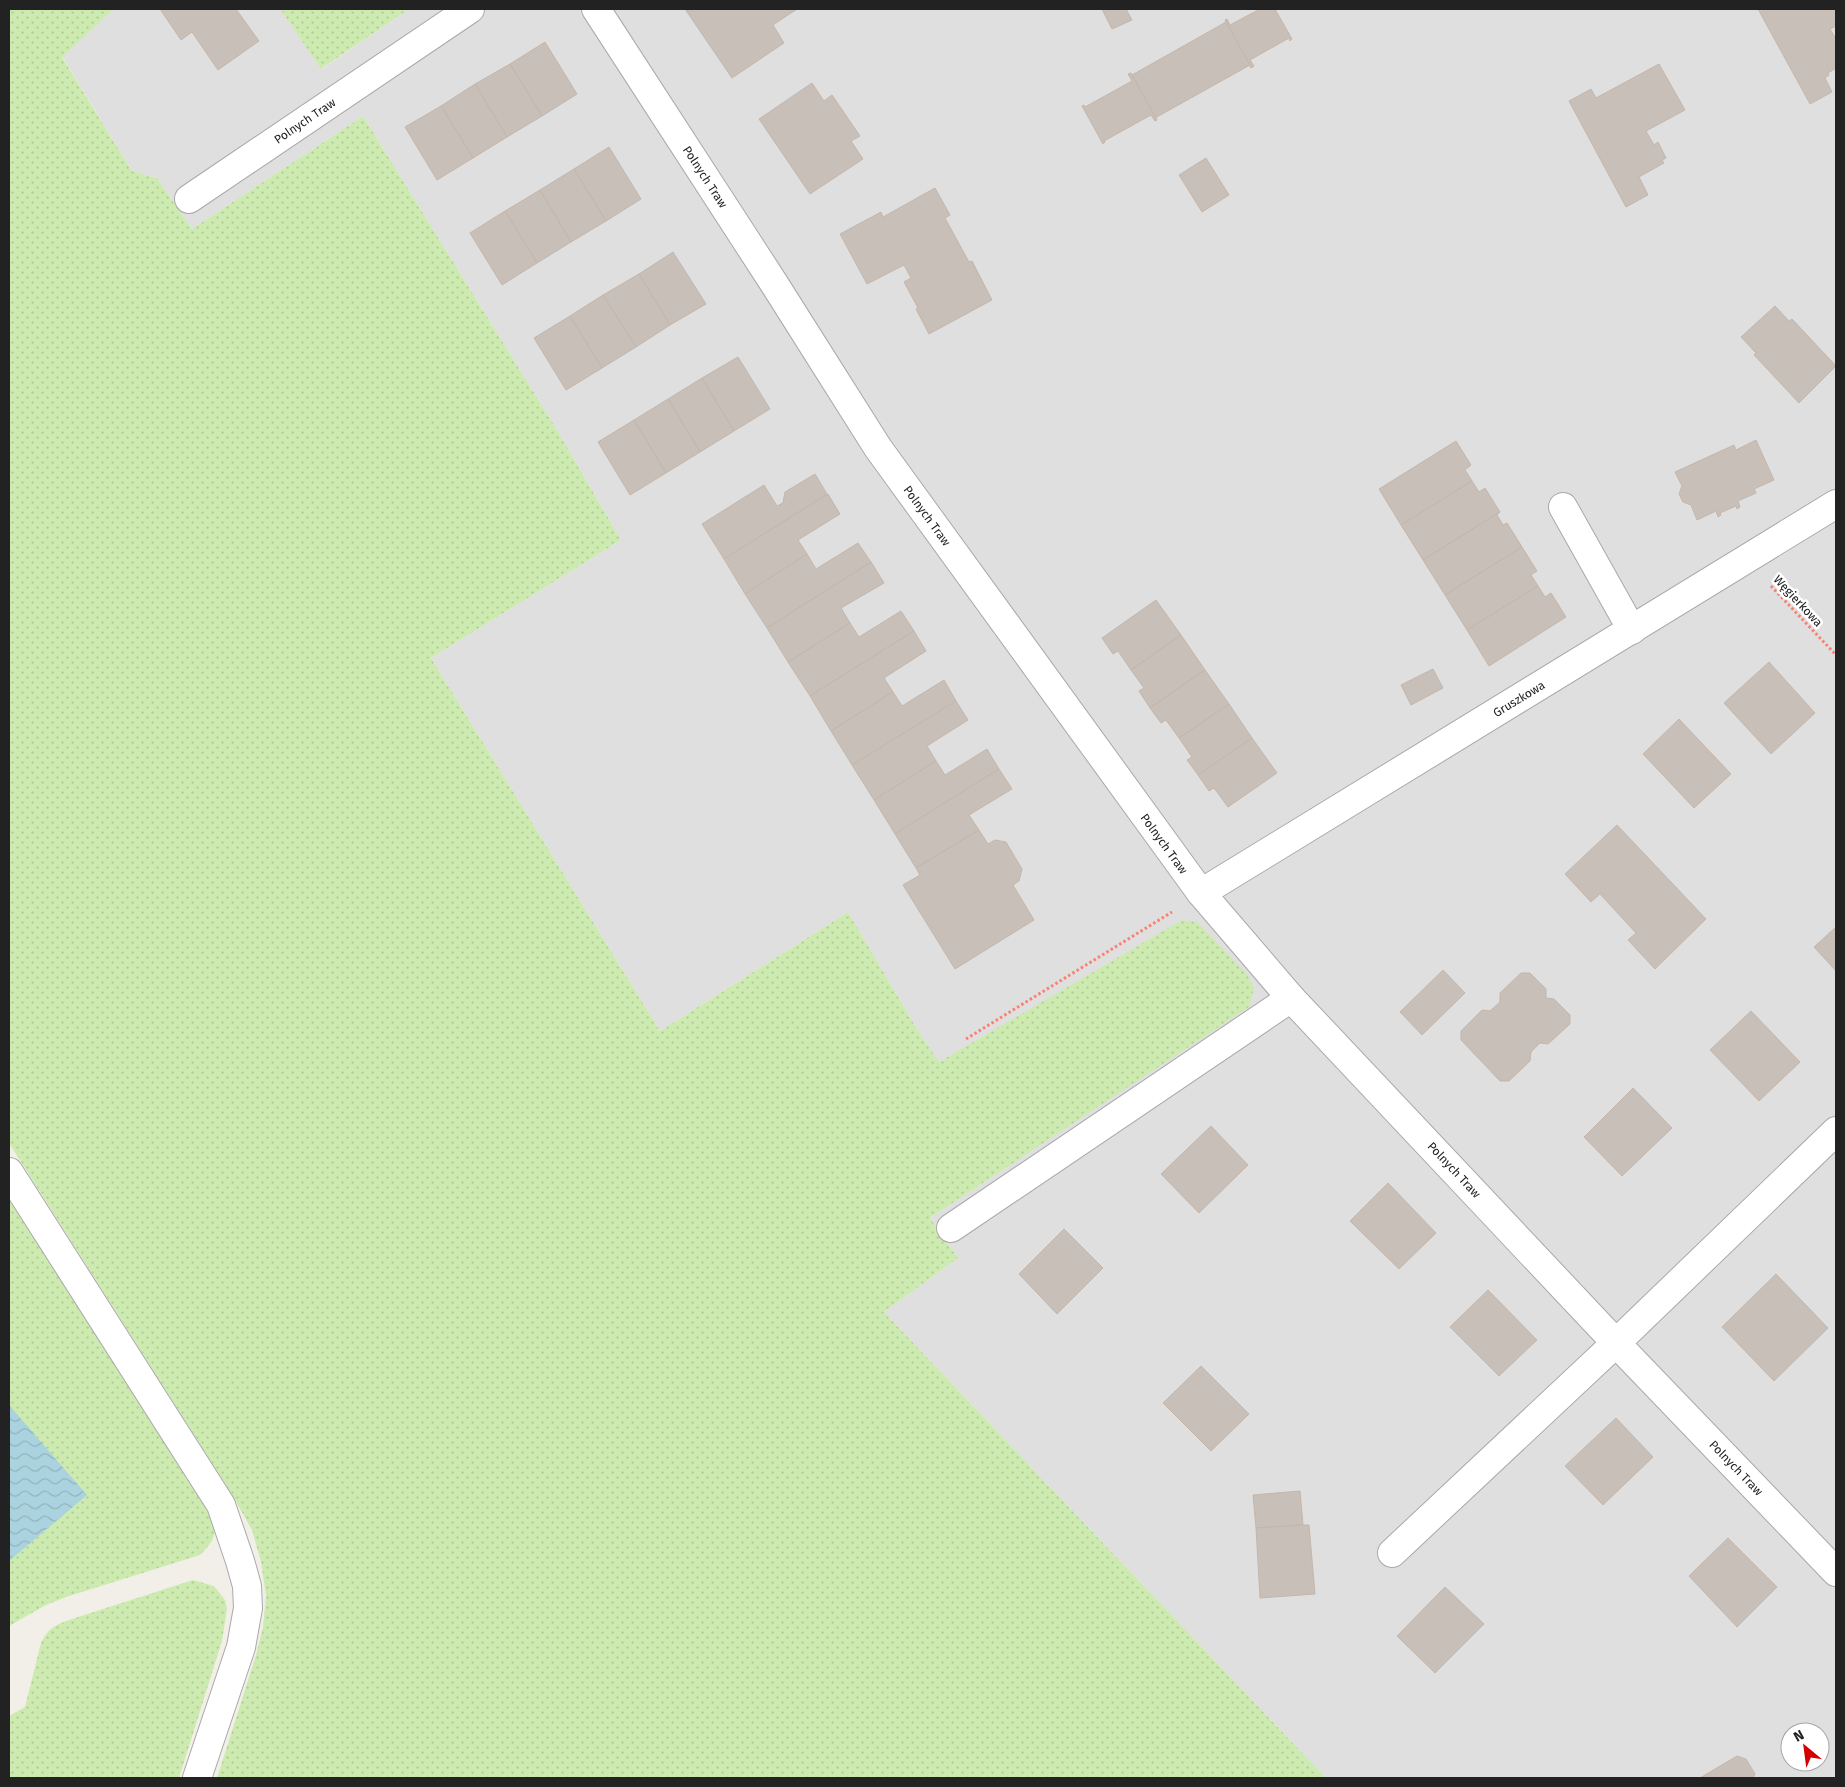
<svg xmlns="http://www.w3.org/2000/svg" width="1845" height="1787" font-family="'Fira Sans',sans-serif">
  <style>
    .residential { fill: #e0dfdf; fill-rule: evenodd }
    .grass { fill: url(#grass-dots) }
    .water { fill: url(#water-waves) }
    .building { fill: #c7bfb8; stroke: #c4b6ab }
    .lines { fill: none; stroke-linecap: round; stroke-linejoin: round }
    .minor-casing { stroke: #a9a9a9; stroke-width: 30 }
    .path { stroke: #fa8072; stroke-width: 3; stroke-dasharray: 2.5 2.5; stroke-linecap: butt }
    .minor { stroke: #fff; stroke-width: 28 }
    .labels { text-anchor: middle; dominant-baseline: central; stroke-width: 5; stroke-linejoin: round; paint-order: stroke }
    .street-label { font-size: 12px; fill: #222; stroke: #fff }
  </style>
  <defs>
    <pattern id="grass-dots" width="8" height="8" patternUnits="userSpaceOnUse" patternTransform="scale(1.25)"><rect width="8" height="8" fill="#cdebb0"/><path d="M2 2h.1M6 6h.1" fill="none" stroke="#b0c997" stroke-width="1.8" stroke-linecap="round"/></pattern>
    <pattern id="water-waves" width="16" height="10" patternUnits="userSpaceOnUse" patternTransform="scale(1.25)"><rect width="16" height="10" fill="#aad3df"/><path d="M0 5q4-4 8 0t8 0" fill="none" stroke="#92b5bf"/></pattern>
  </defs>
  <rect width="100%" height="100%" fill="#f2efe9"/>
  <path class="residential" d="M 114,9 L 280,9 L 322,69 L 409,9 L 1836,9 L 1836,1778 L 1326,1778 L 884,1312 L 958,1258 L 930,1218 L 1007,1167 L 917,1029 L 848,912 L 660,1031 L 431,658 L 621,540 L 557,430 L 363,116 L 192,229 L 157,178 L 132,171 L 62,56 ZM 1790,1732 L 1820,1732 L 1820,1762 L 1790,1762 Z"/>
  <g class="grass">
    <polygon points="9,9 114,9 62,57 132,171 157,178 192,229 363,116 557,430 621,540 431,658 660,1031 848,912 917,1029 939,1062 1182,920 1197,922 1247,974 1254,988 1249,1007 930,1218 958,1258 884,1312 1326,1778 217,1778 256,1655 263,1627 266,1596 261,1562 252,1530 231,1493 9,1143"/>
    <polygon points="280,9 409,9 321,69"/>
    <path d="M 9,1182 L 211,1515 C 218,1535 214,1541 200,1555 L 66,1597 L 46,1605 L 9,1626 Z"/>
    <path d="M 193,1580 L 214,1586 L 225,1600 L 227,1609 L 222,1641 L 179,1778 L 9,1778 L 9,1716 L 25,1707 L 41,1643 C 48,1628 57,1624 72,1619 Z"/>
  </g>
  <polygon class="water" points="9,1405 87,1495 9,1561"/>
  <g class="building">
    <polygon points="160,9 236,9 259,41 218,70 192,32 181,40"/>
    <polygon points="685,9 797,9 773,25 784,43 732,78"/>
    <polygon points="1102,9 1126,9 1132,20 1112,29"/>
    <polygon points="1260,9 1275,9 1292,39 1290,41 1289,38 1250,60 1254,66 1251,68 1225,20 1227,19 1230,25"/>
    <polygon points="1758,9 1836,9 1836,26 1830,29 1836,39 1836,68 1828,73 1829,75 1825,78 1832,92 1810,104"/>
    <polygon points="1226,22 1250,65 1155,118 1132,75"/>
    <polygon points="545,42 577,94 542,116 510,64"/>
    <polygon points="510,64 542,116 507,137 475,84"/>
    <polygon points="1659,64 1685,110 1646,131 1654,145 1658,142 1666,158 1662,160 1664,163 1639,177 1648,195 1626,207 1569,101 1591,89 1596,98"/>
    <polygon points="1131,73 1157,120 1155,121 1151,115 1104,141 1105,142 1103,144 1082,106 1084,105 1085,107 1132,81 1128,74"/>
    <polygon points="812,83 824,101 832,95 860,136 851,141 863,159 810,194 759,119"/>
    <polygon points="475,84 507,137 473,158 441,106"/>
    <polygon points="441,106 473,158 437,180 405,127"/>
    <polygon points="609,147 641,199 606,221 574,169"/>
    <polygon points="1206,158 1229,195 1202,212 1179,175"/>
    <polygon points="574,169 606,221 571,242 540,190"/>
    <polygon points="935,188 950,215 945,218 969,262 972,261 992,300 929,334 916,309 918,308 904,282 911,278 904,265 867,284 840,234 881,212 883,217"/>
    <polygon points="540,190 571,242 537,263 505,211"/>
    <polygon points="505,211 537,263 502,285 470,233"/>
    <polygon points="673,252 706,304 670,325 639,274"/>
    <polygon points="639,274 670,325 636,347 603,295"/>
    <polygon points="603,295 636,347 602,368 570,316"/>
    <polygon points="1775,306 1789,321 1792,319 1836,366 1799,403 1754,355 1756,353 1741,337"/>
    <polygon points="570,316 602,368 566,390 534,338"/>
    <polygon points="738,357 770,409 734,431 702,378"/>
    <polygon points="702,378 734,431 700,452 668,399"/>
    <polygon points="668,399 700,452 666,473 634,420"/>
    <polygon points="634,420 666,473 630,495 598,442"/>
    <polygon points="1756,440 1774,480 1754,489 1756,493 1738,501 1740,507 1737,509 1736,506 1720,513 1721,515 1718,517 1716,511 1697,520 1691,505 1683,502 1679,494 1682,486 1675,472 1734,445 1736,450"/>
    <polygon points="1456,441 1471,465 1465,470 1472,481 1401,525 1379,489"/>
    <polygon points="815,474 827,494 724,559 702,524 764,485 777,506 783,503 785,492"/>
    <polygon points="1472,481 1479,492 1485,488 1500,512 1423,560 1401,525"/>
    <polygon points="828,494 840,514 798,540 807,554 745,594 724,559"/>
    <polygon points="1500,512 1497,515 1503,525 1507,523 1522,547 1445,595 1423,560"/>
    <polygon points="858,543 871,562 767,628 745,594 807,554 816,569"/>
    <polygon points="1522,547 1537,571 1531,575 1538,586 1467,630 1445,595"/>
    <polygon points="871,562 884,583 841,608 850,623 788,662 767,628"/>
    <polygon points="1538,586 1545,597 1551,593 1566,617 1489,666 1467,630"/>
    <polygon points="1156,600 1181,635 1131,670 1118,651 1113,654 1102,638"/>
    <polygon points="901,611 914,631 810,696 788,662 850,623 859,637"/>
    <polygon points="914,631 926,651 884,678 893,692 831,731 810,696"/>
    <polygon points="1181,635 1205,670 1150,708 1139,691 1144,688 1131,670"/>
    <polygon points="1769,662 1815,713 1771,754 1724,703"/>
    <polygon points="1433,669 1443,688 1411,705 1401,685"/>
    <polygon points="1205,670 1229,704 1179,738 1166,720 1161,723 1150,708"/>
    <polygon points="944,680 956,701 852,765 831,731 893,692 902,706"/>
    <polygon points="956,701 968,720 927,746 936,761 874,800 852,765"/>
    <polygon points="1229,704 1252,738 1198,775 1187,760 1192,757 1179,738"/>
    <polygon points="1679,719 1731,774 1694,808 1643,754"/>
    <polygon points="1252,738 1277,773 1228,807 1214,788 1209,791 1198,775"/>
    <polygon points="987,749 999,769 895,834 874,800 936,761 945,775"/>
    <polygon points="999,769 1012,789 969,815 979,830 916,868 895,834"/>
    <polygon points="1617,825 1706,919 1655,969 1628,940 1636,933 1600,894 1591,902 1565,874"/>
    <polygon points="979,830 988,844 995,840 1006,842 1022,869 1019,881 1013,885 1034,920 955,969 903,885 920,875 916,868"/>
    <polygon points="1836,927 1836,971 1814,947"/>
    <polygon points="1443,970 1465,993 1422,1035 1400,1012"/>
    <polygon points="1521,973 1530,973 1546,989 1546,998 1554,999 1570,1015 1570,1024 1548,1044 1540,1043 1531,1052 1530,1061 1509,1081 1500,1081 1461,1040 1461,1031 1482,1010 1490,1011 1500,1002 1500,993"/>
    <polygon points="1751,1011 1800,1062 1759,1101 1710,1050"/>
    <polygon points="1633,1088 1672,1128 1622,1176 1584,1137"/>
    <polygon points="1211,1126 1248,1165 1199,1213 1161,1174"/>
    <polygon points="1388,1183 1436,1233 1399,1269 1350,1221"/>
    <polygon points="1064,1229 1103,1268 1057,1314 1019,1274"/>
    <polygon points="1776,1274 1828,1328 1774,1381 1722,1327"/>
    <polygon points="1488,1290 1537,1340 1499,1376 1450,1327"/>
    <polygon points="1201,1366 1249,1414 1211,1451 1163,1403"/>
    <polygon points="1616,1418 1653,1457 1603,1505 1565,1466"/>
    <polygon points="1300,1491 1303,1525 1256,1528 1253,1495"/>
    <polygon points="1303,1525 1309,1525 1315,1594 1260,1598 1256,1528"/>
    <polygon points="1728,1538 1777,1587 1737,1627 1689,1576"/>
    <polygon points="1445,1587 1484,1624 1435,1673 1397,1636"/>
    <polygon points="1737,1756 1746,1759 1755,1774 1753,1778 1700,1778"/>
  </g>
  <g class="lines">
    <defs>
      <g id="minor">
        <polyline points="596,9 775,285 878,448 1201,893 1291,998 1616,1343 1836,1572"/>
        <polyline points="189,199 470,9"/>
        <polyline points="1563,507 1632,630"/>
        <polyline points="1201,893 1836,504"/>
        <polyline points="9,1172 221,1505 240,1561 247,1586 248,1608 241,1647 197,1778"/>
        <polyline points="951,1228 1291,998"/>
        <polyline points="1392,1553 1616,1343 1836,1131"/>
      </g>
    </defs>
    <use href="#minor" class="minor-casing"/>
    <g class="path">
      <polyline points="1771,586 1836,655"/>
      <polyline points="966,1039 1172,912"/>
    </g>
    <use href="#minor" class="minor"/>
  </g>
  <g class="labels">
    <g class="street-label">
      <text transform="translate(305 121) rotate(-34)">Polnych Traw</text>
      <text transform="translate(705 177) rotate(57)">Polnych Traw</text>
      <text transform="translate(927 516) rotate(54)">Polnych Traw</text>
      <text transform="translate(1798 601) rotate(47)">Węgierkowa</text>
      <text transform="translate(1519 699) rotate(-31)">Gruszkowa</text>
      <text transform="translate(1164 844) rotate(54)">Polnych Traw</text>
      <text transform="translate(1454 1170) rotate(47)">Polnych Traw</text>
      <text transform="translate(1736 1468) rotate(46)">Polnych Traw</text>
    </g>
  </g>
  <rect width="1845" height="1787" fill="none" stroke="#222222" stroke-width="20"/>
  <g transform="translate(1805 1747) rotate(331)"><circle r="24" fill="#ffffff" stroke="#a7a7a7"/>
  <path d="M0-4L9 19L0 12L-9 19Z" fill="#d40000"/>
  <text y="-8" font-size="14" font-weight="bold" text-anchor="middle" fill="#222222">N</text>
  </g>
</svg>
